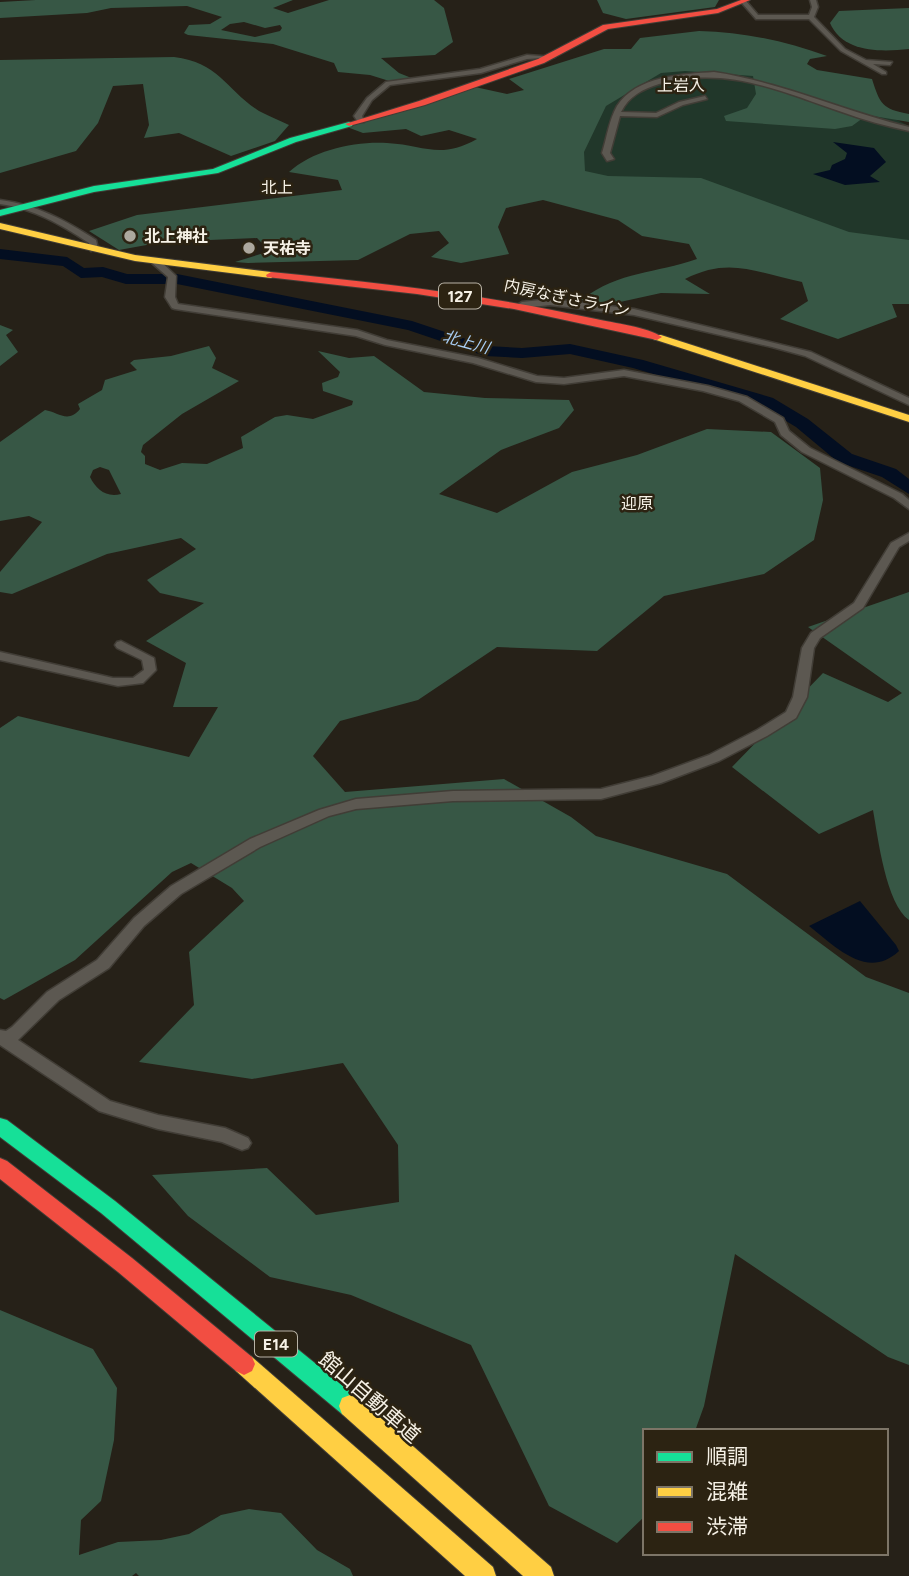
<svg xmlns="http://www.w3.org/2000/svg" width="909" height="1576" font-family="Figtree,'Noto Sans JP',sans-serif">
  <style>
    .green { fill: #21372a }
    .forest { fill: #375745; fill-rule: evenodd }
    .water { fill: #030e21 }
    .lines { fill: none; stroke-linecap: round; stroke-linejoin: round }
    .river { fill: #030e21; fill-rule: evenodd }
    .street-casing { stroke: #413d36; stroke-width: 3 }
    .fast-casing { stroke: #413d36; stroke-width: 2 }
    .slow-casing { stroke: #413d36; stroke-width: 2 }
    .jam-casing { stroke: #413d36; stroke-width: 2 }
    .street { fill: #5c5851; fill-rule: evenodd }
    .fast { fill: #16e098; fill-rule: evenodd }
    .slow { fill: #ffcf43; fill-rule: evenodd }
    .jam { fill: #f24e42; fill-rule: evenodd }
    .poi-dot { fill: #ada89e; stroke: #2c2312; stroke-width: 2.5 }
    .labels { text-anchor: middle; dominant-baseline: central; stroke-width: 5; stroke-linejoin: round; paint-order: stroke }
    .far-neighbourhood-label { font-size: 16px; fill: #f6f1e6; stroke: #2c2312 }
    .far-poi-label { font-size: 16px; font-weight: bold; fill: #f6f1e6; stroke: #2c2312; text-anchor: start }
    .shield { fill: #2c2312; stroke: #b9b3a6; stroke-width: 2 }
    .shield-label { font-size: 16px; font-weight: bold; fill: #f6f1e6 }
    .far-street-label { font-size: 16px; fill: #f6f1e6; stroke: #2c2312 }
    .far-water-label { font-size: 16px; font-style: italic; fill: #a8cef5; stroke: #2c2312 }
    .near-street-label { font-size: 21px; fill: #f6f1e6; stroke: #2c2312 }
  </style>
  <rect width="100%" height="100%" fill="#262118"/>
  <polygon class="green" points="650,47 865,104 909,126 909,281 547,174"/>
  <g class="forest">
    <path d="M 36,0 L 293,0 L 273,8 L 288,13 L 329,0 L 434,0 L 444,8 L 453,42 L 435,55 L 381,58 L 399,73 L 419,81 L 399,84 L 370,75 L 338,72 L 334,63 L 273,44 L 188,35 L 184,33 L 189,25 L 210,24 L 222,17 L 187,6 L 111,8 L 87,13 L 0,18 L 0,2 ZM 244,22 L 265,28 L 280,25 L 282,28 L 280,31 L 255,37 L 221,30 L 230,24 Z"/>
    <polygon points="597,0 719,0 715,7 626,19 603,13"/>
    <path d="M 909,8 L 909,49 C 881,52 843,53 830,23 L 839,11 Z"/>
    <path d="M 699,31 C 744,32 785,41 827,56 L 810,59 L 807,64 L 817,70 L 872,79 C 880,104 882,109 909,114 L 909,122 L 867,115 L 852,126 L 835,129 L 726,121 L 724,116 L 747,108 L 756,94 L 753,76 L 685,71 L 661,73 L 606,106 L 584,152 L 585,171 L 608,176 L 701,178 L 849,232 L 909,240 L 909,304 L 892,304 L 897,317 L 838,339 L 780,319 L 808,301 L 802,282 C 756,273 730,256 685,279 L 710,294 L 661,293 L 611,304 L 581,300 C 621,270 655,274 697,259 L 689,244 L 642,236 L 618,220 L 543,200 L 506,208 L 498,227 L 509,254 L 461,263 L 431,257 L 449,243 L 439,231 L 410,234 L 358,260 L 248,263 L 235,262 L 270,251 L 257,238 L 163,242 L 119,250 L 89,231 L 137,215 L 342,190 L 338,180 L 289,172 C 313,150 355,141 387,143 C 425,145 439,160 477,139 L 449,130 L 421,136 L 406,129 L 363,133 L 347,127 L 475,87 L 507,94 L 524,90 L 509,79 L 604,49 L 631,49 L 640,38 Z"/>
    <path d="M 174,57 C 220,63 225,89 259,111 C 268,116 279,120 289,125 L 275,141 L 231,156 L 179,133 L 144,138 L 149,125 L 143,84 L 113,86 L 98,123 L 76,151 L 0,173 L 0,60 Z"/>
    <polygon points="0,325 13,330 6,335 18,352 0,366"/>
    <path d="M 209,346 L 216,358 L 212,368 L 239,381 L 182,414 L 143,445 L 141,452 L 145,456 L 145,464 L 160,470 L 182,463 L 207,464 L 243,448 L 241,437 L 275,417 L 287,415 L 313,419 L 352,405 L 353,401 L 323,391 L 322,383 L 338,377 L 340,372 L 318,351 L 349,358 L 374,356 L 424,392 L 485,398 L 569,400 L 574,410 L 559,428 L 501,450 L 439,494 L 497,513 L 572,472 L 637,455 L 707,429 L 771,432 L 820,468 L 823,500 L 814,540 L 764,574 L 664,596 L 597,651 L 497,647 L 418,700 L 340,721 L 313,756 L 345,792 L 504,779 L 571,817 L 596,836 L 727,874 L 866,977 L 909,993 L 909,1365 L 888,1357 L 735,1254 L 704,1406 L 695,1431 L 645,1431 L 645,1516 L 617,1543 L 549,1506 L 471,1345 L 351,1295 L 270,1277 L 188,1216 L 152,1175 L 267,1168 L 316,1215 L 399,1202 L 398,1145 L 343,1063 L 252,1079 L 139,1062 L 194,1005 L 189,952 L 244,901 L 232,888 L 191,863 L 172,872 L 75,960 L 4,1000 L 0,998 L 0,728 L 18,716 L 189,757 L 218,707 L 173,707 L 186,663 L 146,641 L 204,603 L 160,593 L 147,580 L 196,549 L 181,538 L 107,554 L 12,594 L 0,592 L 0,572 L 42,522 L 29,516 L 0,521 L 0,442 L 45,410 C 58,412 68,424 80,409 L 78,404 L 102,390 L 105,380 L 137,370 L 130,363 L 134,360 L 171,356 ZM 100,467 L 109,470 L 121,494 C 106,498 96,489 90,477 L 93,470 Z"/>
    <path d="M 909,592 L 909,920 C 886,904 878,838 873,810 L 819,834 L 732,767 L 823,673 L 888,702 L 902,693 L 808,627 Z"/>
    <polygon points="0,1310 93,1349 117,1388 114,1440 101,1501 81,1520 79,1555 118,1542 161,1540 189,1534 221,1515 249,1509 281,1513 317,1550 350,1569 353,1576 139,1576 136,1573 132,1576 0,1576"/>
  </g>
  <g class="water">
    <polygon points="833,142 874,148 886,162 870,176 880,182 845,185 813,174 830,170 832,165 845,159 847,153"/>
    <path d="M 860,901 L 896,945 L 899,951 C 867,981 835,946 809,926 Z"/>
  </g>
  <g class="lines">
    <polygon class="river" points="0,249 67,257 84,268 103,267 127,274 177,274 412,321 487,346 522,348 570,344 643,360 773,398 808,419 852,454 896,469 909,479 909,494 882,477 838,462 796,427 761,406 633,368 570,354 522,358 485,356 408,330 177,284 126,284 102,277 81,278 63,266 0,259"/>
    <defs>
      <g id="street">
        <polygon points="810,0 816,0 818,7 814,17 845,49 866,60 892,62 890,65 873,64 886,72 886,74 882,74 841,51 809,19 756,19 741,2 746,1 758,15 809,15 812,7"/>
        <polygon points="527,55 555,57 527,59 481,73 390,85 372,100 362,116 364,122 358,122 354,116 367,98 386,82 480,69"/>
        <path d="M 714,72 C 781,82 843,111 909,127 L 909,131 C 886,126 864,120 842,112 C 780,91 725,65 659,84 C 643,89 629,96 621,112 L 656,113 L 679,102 L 705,96 L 707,99 L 683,105 L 657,117 L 620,116 L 610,153 L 614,159 L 607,161 L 602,153 C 607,137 609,120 617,106 C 636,76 683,74 714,72 Z"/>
        <path d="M 0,200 C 37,205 65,220 96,240 L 98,249 L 91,251 L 89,243 C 60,224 34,209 0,204 Z"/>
        <polygon points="152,259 158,259 176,276 175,297 178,304 357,330 387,340 478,358 537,376 564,378 624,370 708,386 747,397 783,418 789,431 810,448 902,494 909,500 909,509 894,498 802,452 781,435 775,422 739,401 703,391 624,376 564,384 536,382 473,363 385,345 356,336 175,309 172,308 165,297 168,277 152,263"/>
        <polygon points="550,299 634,309 811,352 909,398 909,405 805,356 772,347 634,315 550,305 522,308 517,305 522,302"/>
        <polygon points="909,533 909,541 899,547 863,608 820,638 814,648 807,697 796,718 767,736 719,761 661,783 601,799 453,801 356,809 329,816 260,847 181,894 144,926 109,968 59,1000 18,1040 110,1101 158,1115 225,1128 248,1138 251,1143 248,1148 242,1150 222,1142 158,1129 99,1111 0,1045 0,1030 6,1031 12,1027 47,992 97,960 134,918 171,886 250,839 319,810 356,799 453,791 601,789 652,776 709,755 757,730 786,712 793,697 802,648 811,633 854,603 891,543"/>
        <polygon points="121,641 154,658 156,670 143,683 118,686 0,660 0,652 113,678 133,678 144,670 142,660 117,648 115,645 117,642"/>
      </g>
      <g id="fast">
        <polygon points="349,122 353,124 352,126 296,142 218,173 94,192 0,216 0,210 94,186 213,169 290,138"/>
        <polygon points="0,1118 7,1120 115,1201 358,1398 361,1406 358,1414 350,1417 342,1414 101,1213 0,1137"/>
      </g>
      <g id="slow">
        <polygon points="0,223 135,255 271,272 276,275 271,278 135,261 0,229"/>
        <polygon points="653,335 661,335 909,415 909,422 653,339"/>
        <polygon points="244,1353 252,1357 493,1567 496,1576 465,1576 236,1371 233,1364 236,1357"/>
        <polygon points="350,1395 358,1398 551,1567 554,1576 523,1576 342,1414 339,1406 342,1398"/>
      </g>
      <g id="jam">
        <polygon points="741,0 750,0 718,13 608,29 544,63 425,105 349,126 345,124 419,101 538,59 603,25 717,9"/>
        <path d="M 271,272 C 380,283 488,295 596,319 C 613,323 648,327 662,337 L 657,340 L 514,309 L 417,294 L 267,277 L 266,275 Z"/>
        <polygon points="0,1158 7,1161 132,1258 252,1357 255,1364 252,1371 244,1375 236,1371 118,1272 0,1179"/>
      </g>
    </defs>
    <use href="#street" class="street-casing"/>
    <use href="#fast" class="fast-casing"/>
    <use href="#slow" class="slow-casing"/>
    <use href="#jam" class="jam-casing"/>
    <use href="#street" class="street"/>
    <use href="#fast" class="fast"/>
    <use href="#slow" class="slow"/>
    <use href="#jam" class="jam"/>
  </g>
  <g class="poi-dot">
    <circle cx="130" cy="236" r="7"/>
    <circle cx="249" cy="248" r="7"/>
  </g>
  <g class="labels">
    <g class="far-neighbourhood-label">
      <text x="681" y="85">上岩入</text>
      <text x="277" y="187">北上</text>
      <text x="637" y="503">迎原</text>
    </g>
    <g class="far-poi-label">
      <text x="144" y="236">北上神社</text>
      <text x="263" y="248">天祐寺</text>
    </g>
    <g class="shield">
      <rect x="439" y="283.5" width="42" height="25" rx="5"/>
      <rect x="255" y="1331.5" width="42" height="25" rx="5"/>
    </g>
    <g class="shield-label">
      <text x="460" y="296">127</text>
      <text x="276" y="1344">E14</text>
    </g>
    <g class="far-street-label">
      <text transform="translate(567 298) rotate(12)">内房なぎさライン</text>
    </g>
    <g class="far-water-label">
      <text transform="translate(466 342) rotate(15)">北上川</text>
    </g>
    <g class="near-street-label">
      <text transform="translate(370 1397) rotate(41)">館山自動車道</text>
    </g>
  </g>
  <rect x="643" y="1429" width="245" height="126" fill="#2c2312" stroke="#7d7567" stroke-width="2"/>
  <rect x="657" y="1452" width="35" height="10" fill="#16e098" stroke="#7d7567" stroke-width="2"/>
  <text x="706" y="1464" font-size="21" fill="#f6f1e6">順調</text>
  <rect x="657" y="1487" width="35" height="10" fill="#ffcf43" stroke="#7d7567" stroke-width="2"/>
  <text x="706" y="1499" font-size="21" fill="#f6f1e6">混雑</text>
  <rect x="657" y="1522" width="35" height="10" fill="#f24e42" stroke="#7d7567" stroke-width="2"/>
  <text x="706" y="1534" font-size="21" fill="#f6f1e6">渋滞</text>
</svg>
